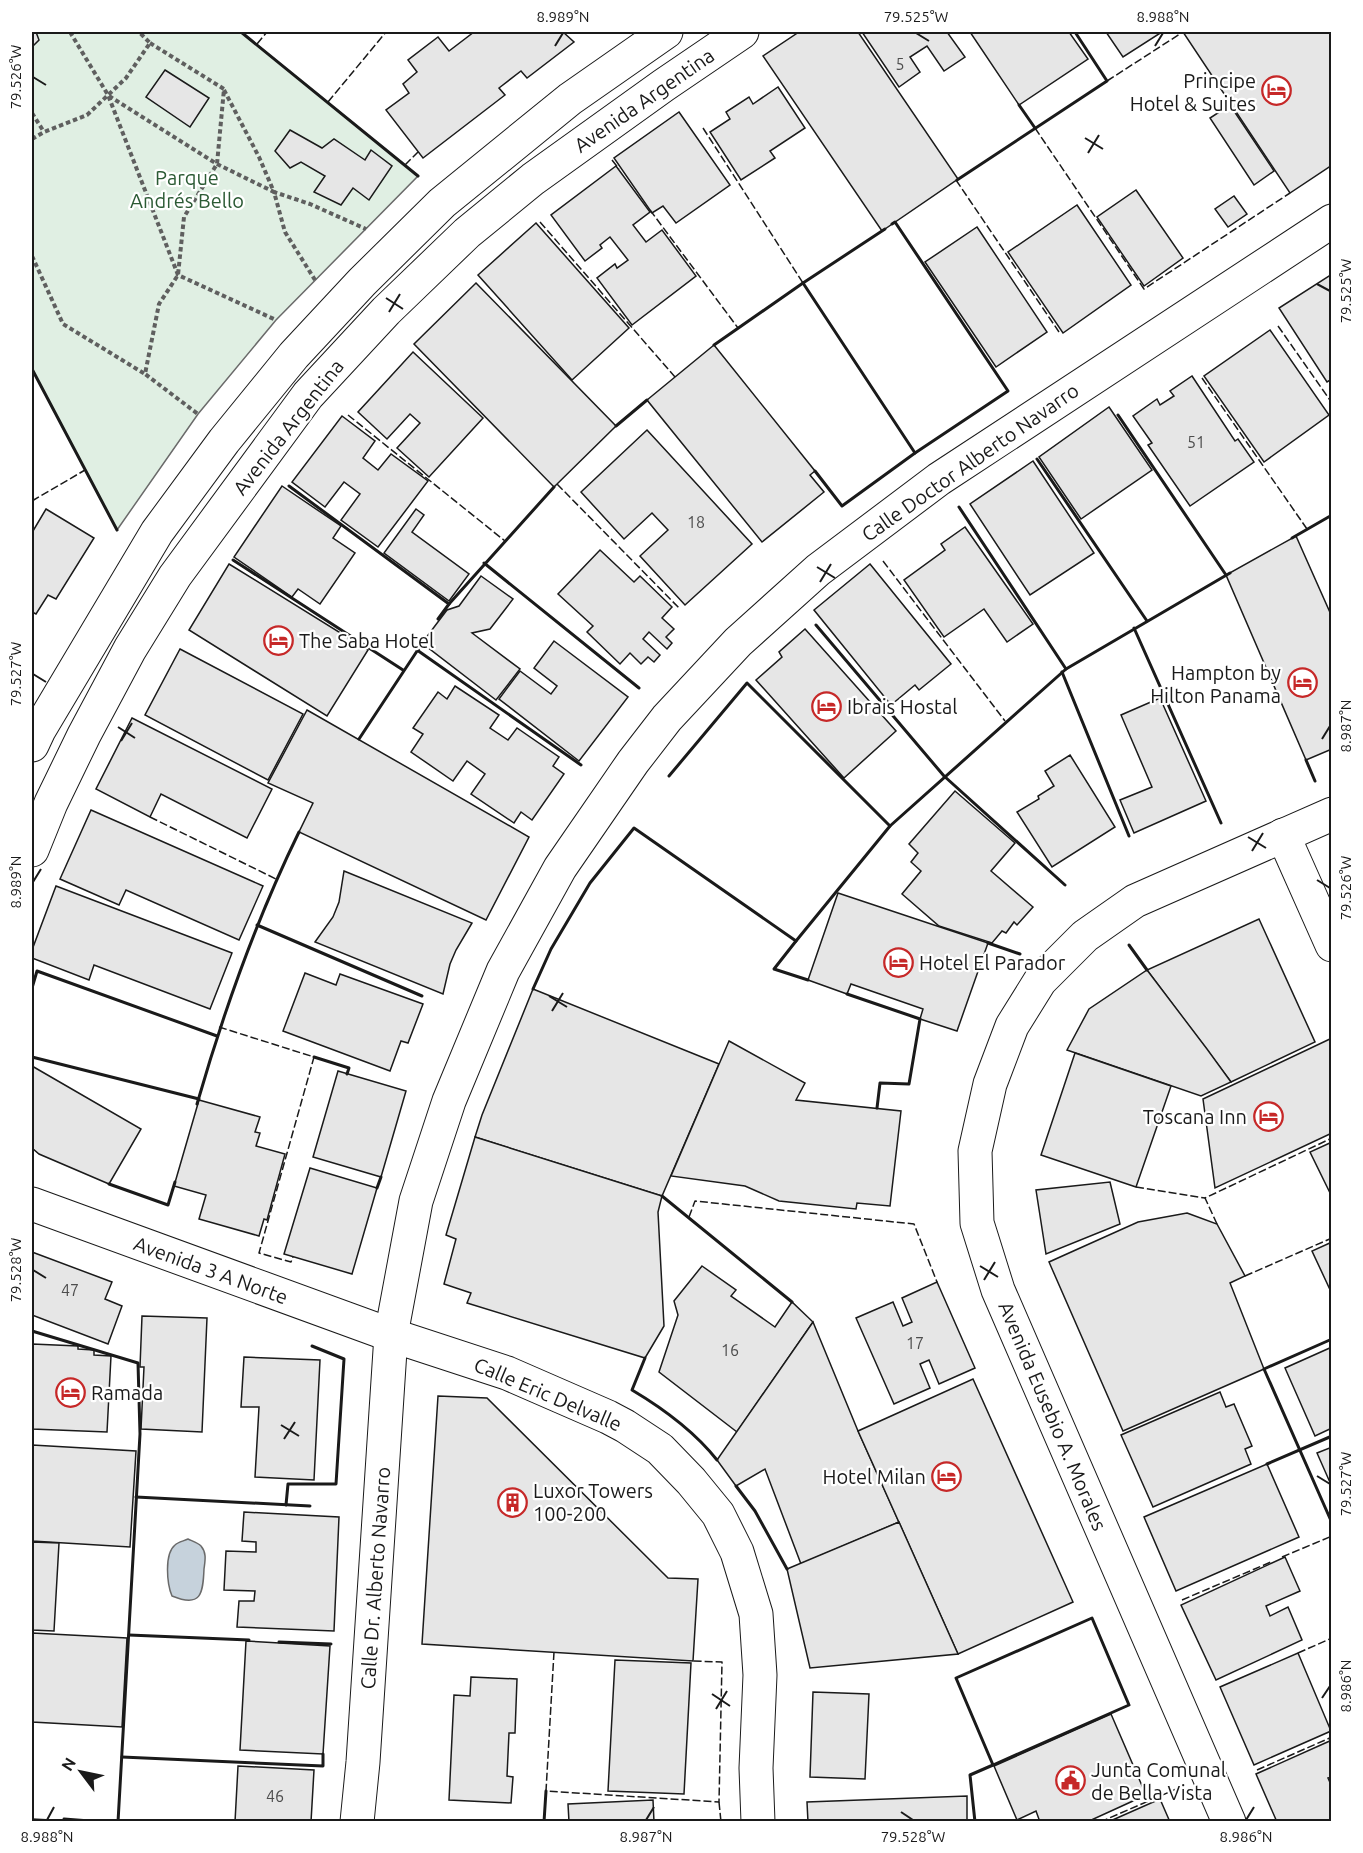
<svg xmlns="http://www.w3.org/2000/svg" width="1363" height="1853" font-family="Ubuntu,sans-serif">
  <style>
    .green { fill: #e0efe3; stroke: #6a6a6a; stroke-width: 1.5 }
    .water { fill: #c6d2dc; stroke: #6a6a6a; stroke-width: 1.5 }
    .building { fill: #e6e6e6; stroke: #1a1a1a; stroke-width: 1.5 }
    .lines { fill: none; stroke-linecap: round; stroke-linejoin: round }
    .minor-casing { stroke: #1a1a1a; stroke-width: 35 }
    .path { stroke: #5f5f5f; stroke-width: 4; stroke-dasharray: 4.5 3; stroke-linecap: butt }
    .minor { stroke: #fff; stroke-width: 33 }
    .fence { stroke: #1a1a1a; stroke-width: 1.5; stroke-dasharray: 8 3; stroke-linecap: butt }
    .wall { stroke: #1a1a1a; stroke-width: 3 }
    .ticks { fill: none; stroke: #1a1a1a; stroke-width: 2 }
    .labels { text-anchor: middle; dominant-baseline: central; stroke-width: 4.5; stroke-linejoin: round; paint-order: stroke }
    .number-label { font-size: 16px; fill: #4d4d4d }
    .poi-label { font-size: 20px; fill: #1a1a1a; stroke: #fff; text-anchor: start }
    .street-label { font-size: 20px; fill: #1a1a1a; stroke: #fff }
    .park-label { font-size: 20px; fill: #2b5a34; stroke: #fff }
    .neatline { fill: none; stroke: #1a1a1a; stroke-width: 2 }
    .ticks-label { font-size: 15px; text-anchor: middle; fill: #1a1a1a }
  </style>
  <rect width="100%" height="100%" fill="#fff"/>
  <polygon class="green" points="32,32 241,32 418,176 276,320 198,414 117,530 32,369"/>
  <path class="water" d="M 188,1539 C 192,1541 198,1543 201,1546 C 207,1553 205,1561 204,1569 C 203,1594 201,1608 172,1596 C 167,1584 164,1554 175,1545 C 178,1542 184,1541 188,1539 Z"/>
  <g class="building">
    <polygon points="32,32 36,32 39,40 32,47"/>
    <polygon points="474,32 563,32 574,42 527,78 521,71 499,88 505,95 423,158 386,110 409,93 403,84 417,72 408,60 438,37 449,51"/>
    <polygon points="799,32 858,32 958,179 882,231 763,56"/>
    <polygon points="862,32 947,32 965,57 944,71 927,46 910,57 920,72 899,87"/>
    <polygon points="970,32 1069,32 1088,59 1019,105"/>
    <polygon points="1106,32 1162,32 1123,57"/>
    <polygon points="1183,32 1332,32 1332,165 1290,193"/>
    <polygon points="165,70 209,98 190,127 146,97"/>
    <polygon points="778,87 805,128 770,151 775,158 741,180 710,132 730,119 726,112 749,97 753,104"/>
    <polygon points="1230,105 1274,171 1254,185 1210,118"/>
    <polygon points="679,112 730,185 676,223 663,206 652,213 614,158"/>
    <polygon points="290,130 322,148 334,139 365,160 371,150 392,166 369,200 353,188 341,205 314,192 325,176 301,162 290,168 275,151"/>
    <polygon points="616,166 650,212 633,225 646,242 662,230 696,276 632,325 597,278 615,264 617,268 628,260 610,237 600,245 602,248 585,261 551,215"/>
    <polygon points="1136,190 1183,258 1144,286 1097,217"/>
    <polygon points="1234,196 1247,214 1228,227 1215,209"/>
    <polygon points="1077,205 1131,285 1063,333 1008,252"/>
    <polygon points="536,223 629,328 572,380 478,275"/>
    <polygon points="977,227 1047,332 996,367 925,262"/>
    <polygon points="1332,274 1332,379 1327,382 1279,308"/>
    <polygon points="476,283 616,426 554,487 414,344"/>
    <polygon points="1270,330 1329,415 1264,462 1204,376"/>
    <polygon points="714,345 815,471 810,475 824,492 762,542 647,400"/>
    <polygon points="413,352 483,418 429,477 397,448 420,423 410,414 387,439 358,412"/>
    <polygon points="1192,376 1235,441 1238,439 1254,462 1190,506 1148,445 1152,443 1133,416 1157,399 1160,405 1174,396 1170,391"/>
    <polygon points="1109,407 1152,470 1081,519 1039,457"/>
    <polygon points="342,416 375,441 363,458 378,470 391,454 428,481 378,547 341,520 360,494 344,482 325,507 292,482"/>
    <polygon points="647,430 752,544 685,605 640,556 668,530 652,513 624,539 581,492"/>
    <polygon points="1033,461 1094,553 1030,595 970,504"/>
    <polygon points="282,486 341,526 333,538 355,553 320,604 298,589 292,597 234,557"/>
    <polygon points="46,509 94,538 56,599 48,595 36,614 32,612 32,530 33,531"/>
    <polygon points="416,509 424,515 412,532 469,574 449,601 384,553"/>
    <polygon points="965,527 1033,624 1007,642 984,609 944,637 904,580 945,550 941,544"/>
    <polygon points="1296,536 1332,617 1332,749 1306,760 1226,575"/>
    <polygon points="600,550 634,582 640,576 672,607 662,618 674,629 666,637 672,643 667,649 649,632 643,639 660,655 654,662 648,657 641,664 630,653 620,664 587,632 593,626 558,594"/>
    <polygon points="229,564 368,650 327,716 189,630"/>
    <polygon points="870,564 951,664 919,690 915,685 891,705 814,610"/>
    <polygon points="481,576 513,599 490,629 472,633 520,669 496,700 422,643 447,610 459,606"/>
    <polygon points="805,629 896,731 844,778 756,680 782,657 779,652"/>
    <polygon points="554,641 628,697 579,761 499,699 520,671 551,694 557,686 534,668"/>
    <polygon points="180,649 303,714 268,780 145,715"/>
    <polygon points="455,686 499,715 490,728 508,740 517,728 559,757 553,766 564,774 532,820 521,812 514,823 471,794 485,774 467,761 453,781 411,752 423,734 413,728 438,692 447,699"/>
    <polygon points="1160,698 1206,801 1134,833 1120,800 1152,787 1121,715"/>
    <polygon points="307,710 529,837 486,920 299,832 313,803 268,783"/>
    <polygon points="132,718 272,789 247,838 161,794 150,817 96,789"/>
    <polygon points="1070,755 1115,827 1052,867 1017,812 1039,799 1038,796 1054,786 1045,771"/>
    <polygon points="955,791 1015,843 991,871 1033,907 1017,925 1014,922 1006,933 1002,931 992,943 939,926 902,894 921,871 911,862 918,853 909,844"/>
    <polygon points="91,810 263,886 239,940 126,890 119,905 60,879"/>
    <polygon points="344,871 472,923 456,950 450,964 443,994 315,942 333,917 339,902"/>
    <polygon points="56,886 232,953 210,1009 94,965 89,980 32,958 32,950"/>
    <polygon points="838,893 988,943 957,1031 920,1019 923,1009 851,984 847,994 808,980"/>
    <polygon points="1259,919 1315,1042 1231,1082 1147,970"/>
    <polygon points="1147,970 1207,1049 1231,1082 1201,1096 1067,1050 1089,1009"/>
    <polygon points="305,973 336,985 340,974 423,1004 408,1043 401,1041 390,1071 283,1031"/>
    <polygon points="533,989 719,1064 662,1196 475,1137 482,1115"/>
    <polygon points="1332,1038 1332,1133 1215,1188 1203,1099"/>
    <polygon points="729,1041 805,1083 796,1100 901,1111 890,1206 857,1203 856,1209 779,1201 745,1186 671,1176"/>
    <polygon points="1075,1053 1171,1086 1136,1187 1041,1155"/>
    <polygon points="32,1066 141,1129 109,1184 39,1154 32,1148"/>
    <polygon points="338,1071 406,1091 381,1177 313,1157"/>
    <polygon points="199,1100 260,1117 255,1132 260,1133 256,1146 285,1154 267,1220 264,1219 259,1236 199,1219 206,1195 174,1186"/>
    <polygon points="475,1137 662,1196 658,1212 664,1326 645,1358 467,1303 471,1293 444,1284 456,1239 446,1235"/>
    <polygon points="1332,1142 1332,1197 1310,1152"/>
    <polygon points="310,1168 377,1188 352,1274 284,1254"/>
    <polygon points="1110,1182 1120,1224 1046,1254 1036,1190"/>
    <polygon points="1187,1213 1217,1224 1245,1276 1230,1283 1264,1369 1123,1431 1049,1262 1138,1222"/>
    <polygon points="1332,1242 1332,1294 1312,1251"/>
    <polygon points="32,1252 112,1282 105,1299 122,1306 108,1344 32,1315 33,1302 32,1302"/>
    <polygon points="702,1266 736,1290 731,1296 775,1327 792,1302 813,1322 737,1432 659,1372 678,1315 674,1301"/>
    <polygon points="937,1282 975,1368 939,1384 929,1360 920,1364 930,1388 894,1404 856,1318 893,1302 903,1326 912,1322 902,1298"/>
    <polygon points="142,1316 207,1318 202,1432 141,1429 144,1367 140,1367"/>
    <polygon points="813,1322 858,1431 899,1522 801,1564 765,1469 736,1486 717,1460"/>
    <polygon points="32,1344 78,1346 78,1349 94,1350 94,1355 111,1356 107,1432 32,1429"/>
    <polygon points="1332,1347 1332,1428 1315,1436 1285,1368"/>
    <polygon points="244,1357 320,1360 314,1480 255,1477 259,1407 241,1407"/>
    <polygon points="973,1379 1073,1602 958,1654 858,1431"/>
    <polygon points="1220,1392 1226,1407 1234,1404 1252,1446 1245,1449 1251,1464 1153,1507 1121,1435"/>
    <polygon points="438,1396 487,1398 668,1578 698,1579 693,1661 422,1644"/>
    <polygon points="32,1445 136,1451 130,1547 32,1541"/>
    <polygon points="1332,1447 1332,1487 1317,1453"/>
    <polygon points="1267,1464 1299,1537 1176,1591 1144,1517"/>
    <polygon points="244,1512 339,1517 334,1631 237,1627 239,1601 254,1601 255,1591 224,1590 226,1551 256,1552 256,1542 242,1541"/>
    <polygon points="899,1522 958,1654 810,1668 787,1569"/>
    <polygon points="32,1542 59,1543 54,1631 32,1630"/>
    <polygon points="1285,1557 1300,1591 1266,1606 1270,1616 1288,1607 1302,1640 1216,1680 1181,1605"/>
    <polygon points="32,1633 127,1638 122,1727 32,1722"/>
    <polygon points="246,1641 330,1646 323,1754 240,1750"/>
    <polygon points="1298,1653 1331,1731 1254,1765 1220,1687"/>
    <polygon points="615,1660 691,1663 684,1794 608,1791"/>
    <polygon points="471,1677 517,1679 515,1733 509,1733 507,1776 513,1777 511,1803 449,1800 454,1695 470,1696"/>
    <polygon points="813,1692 869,1694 865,1779 810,1777"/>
    <polygon points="1111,1714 1146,1795 1087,1822 1040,1822 1036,1811 1017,1820 994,1766"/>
    <polygon points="1332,1740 1332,1777 1328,1778 1332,1787 1332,1822 1277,1822 1256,1774"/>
    <polygon points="238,1766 314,1770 311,1822 235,1822"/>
    <polygon points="967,1796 967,1822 808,1822 807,1802"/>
    <polygon points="1160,1799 1170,1822 1108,1822"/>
    <polygon points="653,1800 654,1822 569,1822 568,1804"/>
    <polygon points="32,1819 69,1821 69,1822 32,1822"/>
  </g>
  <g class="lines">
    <defs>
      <g id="minor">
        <polyline points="32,745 39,730 157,532 224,441 294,355 362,282 442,203 570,99 666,32"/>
        <polyline points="1283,835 1332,945"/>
        <polyline points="32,850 51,803 84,735 130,649 175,576 308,395 386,311 467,233 533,179 664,85 742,32"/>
        <polyline points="32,1204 391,1335 507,1373 608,1417 625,1426 660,1449 691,1481 718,1514 737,1552 756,1614 760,1675 756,1768 758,1822"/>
        <polyline points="357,1822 363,1762 391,1335 416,1201 449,1101 503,971 560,868 633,762 667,718 738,642 818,570 939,479 1332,221"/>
        <polyline points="1229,1822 998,1290 977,1223 975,1151 990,1084 1012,1026 1040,981 1085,936 1135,901 1332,814"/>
      </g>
    </defs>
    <use href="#minor" class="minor-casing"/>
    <g class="path">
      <polyline points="70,32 108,95 178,275 276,320"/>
      <polyline points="150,43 224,89 217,164 184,217 178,275 159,304 145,374 198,414"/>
      <polyline points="224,90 259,157 274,192 310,204 366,229"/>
      <polyline points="109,96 217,164 274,192 285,232 315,280"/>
      <polyline points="32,113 44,132"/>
      <polyline points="32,139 44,132 87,115 126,78 150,43 139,32"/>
      <polyline points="32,256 63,324 145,374"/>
    </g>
    <use href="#minor" class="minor"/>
    <g class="fence">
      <polyline points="257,44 267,32"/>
      <polyline points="1107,81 1183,32"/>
      <polyline points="328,102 386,32"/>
      <polyline points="703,128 803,283"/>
      <polyline points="1035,128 1144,289 1290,193"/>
      <polyline points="612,160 619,169"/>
      <polyline points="405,165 418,152"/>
      <polyline points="956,180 1059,332"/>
      <polyline points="650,210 738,328"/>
      <polyline points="540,222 675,377"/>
      <polyline points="1278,326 1332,403"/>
      <polyline points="1202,378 1307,529"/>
      <polyline points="348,415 505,541"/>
      <polyline points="557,484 680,609"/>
      <polyline points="32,501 85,470"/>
      <polyline points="883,561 1005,721"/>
      <polyline points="150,817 276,879"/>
      <polyline points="219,1027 314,1057 259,1253 291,1262 293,1257"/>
      <polyline points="1136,1187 1205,1198"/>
      <polyline points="689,1217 695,1201 914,1224 937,1282"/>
      <polyline points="1217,1224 1205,1198 1332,1138"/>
      <polyline points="1245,1276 1332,1238"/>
      <polyline points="1282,1557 1332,1536"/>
      <polyline points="1182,1600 1271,1562"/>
      <polyline points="554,1652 546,1791 719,1802 722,1662 693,1661"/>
      <polyline points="1298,1653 1332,1638"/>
      <polyline points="1257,1770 1332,1737"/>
      <polyline points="719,1802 721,1822"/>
      <polyline points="1100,1822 1181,1787"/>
    </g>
    <g class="wall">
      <polyline points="241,32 418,176"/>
      <polyline points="1019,105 1035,128"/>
      <polyline points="957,180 1107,81 1075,32"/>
      <polyline points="892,224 895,222 1008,391 915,453"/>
      <polyline points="803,283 915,453 842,506 815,471"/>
      <polyline points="714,345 803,283 885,229"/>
      <polyline points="32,369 117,530"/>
      <polyline points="1118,415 1226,575"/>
      <polyline points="616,426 647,400"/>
      <polyline points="1037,459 1147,621"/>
      <polyline points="289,486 449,604"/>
      <polyline points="959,507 1066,669"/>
      <polyline points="1292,538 1332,515"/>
      <polyline points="233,560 403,670"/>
      <polyline points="484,563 639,688"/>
      <polyline points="438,619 449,604 554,487"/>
      <polyline points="816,625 944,776 1065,885"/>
      <polyline points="1134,628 1221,823"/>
      <polyline points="417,650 581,765"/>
      <polyline points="1062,672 1129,836"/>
      <polyline points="359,739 423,642"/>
      <polyline points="1306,760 1315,781"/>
      <polyline points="669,776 747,683 890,826"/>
      <polyline points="257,925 422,996"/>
      <polyline points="796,941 774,969 808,980"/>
      <polyline points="988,943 1020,954"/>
      <polyline points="1129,945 1147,970"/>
      <polyline points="32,988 37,971 217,1036"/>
      <polyline points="533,989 551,949 590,883 634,828 796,941 890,826 1066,669 1230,573"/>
      <polyline points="847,994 920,1019 909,1084 880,1083 877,1108"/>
      <polyline points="32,1057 199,1099"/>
      <polyline points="314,1057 349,1068 347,1074"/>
      <path d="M 197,1104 C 224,1010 256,920 299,832"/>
      <polyline points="109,1184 168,1205 175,1182"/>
      <polyline points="377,1188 381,1177"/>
      <polyline points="662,1196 792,1302"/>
      <polyline points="32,1331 138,1363 140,1434 118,1822"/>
      <polyline points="1332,1339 1264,1369 1332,1523"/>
      <path d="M 645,1358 L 632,1390 C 664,1409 694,1431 717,1460"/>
      <polyline points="1267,1464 1332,1436"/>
      <polyline points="736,1486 755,1511 787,1569"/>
      <polyline points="136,1497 310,1506"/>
      <polyline points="286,1505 288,1484 336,1484 344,1359 312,1346"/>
      <polygon points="1092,1618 1129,1705 993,1765 956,1678"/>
      <polyline points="129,1635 249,1640"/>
      <polyline points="279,1642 331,1644"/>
      <polyline points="122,1757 323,1766 323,1754"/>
      <polyline points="64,1819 103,1822"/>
      <polyline points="544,1822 546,1791"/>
      <polyline points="975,1822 970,1775 993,1765"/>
    </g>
  </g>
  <path class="ticks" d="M 916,33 L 929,41M 555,46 L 563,33M 1155,46 L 1163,33M 33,77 L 46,85M 1085,138 L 1103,149M 1088,153 L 1099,135M 1317,284 L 1330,291M 386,298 L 403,309M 389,312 L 400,294M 817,567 L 835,578M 820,582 L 831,564M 33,674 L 46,682M 118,727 L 135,738M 1322,739 L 1330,726M 121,741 L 132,723M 1248,837 L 1266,848M 1252,851 L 1263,833M 1317,880 L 1330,888M 33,882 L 41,869M 549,996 L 567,1007M 552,1011 L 563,993M 980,1266 L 998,1277M 33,1270 L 46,1278M 984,1280 L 995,1262M 281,1425 L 299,1436M 284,1439 L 295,1422M 1317,1476 L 1330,1484M 712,1694 L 730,1706M 1322,1698 L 1330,1686M 716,1709 L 727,1691M 901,1812 L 913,1820M 47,1820 L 54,1807M 646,1820 L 654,1807M 1246,1820 L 1254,1807"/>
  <defs>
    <symbol id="hotel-ring" viewBox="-11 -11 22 22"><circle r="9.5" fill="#fff" stroke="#c62828" stroke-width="1.5"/><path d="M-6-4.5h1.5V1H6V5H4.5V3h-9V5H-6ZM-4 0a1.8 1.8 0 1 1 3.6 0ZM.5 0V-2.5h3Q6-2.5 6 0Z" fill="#c62828"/></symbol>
    <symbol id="building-ring" viewBox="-11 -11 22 22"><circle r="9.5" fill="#fff" stroke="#c62828" stroke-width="1.5"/><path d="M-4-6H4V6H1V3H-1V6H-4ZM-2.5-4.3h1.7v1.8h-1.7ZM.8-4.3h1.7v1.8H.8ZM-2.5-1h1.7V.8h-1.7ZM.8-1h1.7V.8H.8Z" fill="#c62828"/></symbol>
    <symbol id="civic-ring" viewBox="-11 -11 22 22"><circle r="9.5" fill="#fff" stroke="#c62828" stroke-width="1.5"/><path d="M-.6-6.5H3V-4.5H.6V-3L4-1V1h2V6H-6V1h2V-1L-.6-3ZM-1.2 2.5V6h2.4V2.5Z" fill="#c62828"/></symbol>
  </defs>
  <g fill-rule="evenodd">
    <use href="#hotel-ring" x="1260" y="74" width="33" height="33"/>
    <use href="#hotel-ring" x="262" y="624" width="33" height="33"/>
    <use href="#hotel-ring" x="1286" y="666" width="33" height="33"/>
    <use href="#hotel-ring" x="810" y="690" width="33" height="33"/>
    <use href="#hotel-ring" x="882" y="946" width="33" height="33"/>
    <use href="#hotel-ring" x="1252" y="1100" width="33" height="33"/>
    <use href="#hotel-ring" x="54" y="1376" width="33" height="33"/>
    <use href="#hotel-ring" x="930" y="1460" width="33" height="33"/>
    <use href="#building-ring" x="496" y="1486" width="33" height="33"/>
    <use href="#civic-ring" x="1054" y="1764" width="33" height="33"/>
  </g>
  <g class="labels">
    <g class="number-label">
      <text x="900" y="64">5</text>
      <text x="1196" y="442">51</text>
      <text x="696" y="522">18</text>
      <text x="70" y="1290">47</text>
      <text x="915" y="1343">17</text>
      <text x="730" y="1350">16</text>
      <text x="275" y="1796">46</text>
    </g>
    <g class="poi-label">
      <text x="1256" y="80" text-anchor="end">Principe<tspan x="1256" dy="23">Hotel &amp; Suites</tspan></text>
      <text x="299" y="640">The Saba Hotel</text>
      <text x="1281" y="672" text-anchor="end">Hampton by<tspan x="1281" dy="23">Hilton Panama</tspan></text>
      <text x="847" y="706">Ibrais Hostal</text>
      <text x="919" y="962">Hotel El Parador</text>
      <text x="1247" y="1116" text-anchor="end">Toscana Inn</text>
      <text x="91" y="1392">Ramada</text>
      <text x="926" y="1476" text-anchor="end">Hotel Milan</text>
      <text x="533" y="1490">Luxor Towers<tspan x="533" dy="23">100-200</tspan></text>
      <text x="1091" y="1769">Junta Comunal<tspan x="1091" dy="23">de Bella Vista</tspan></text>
    </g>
    <g class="street-label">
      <text transform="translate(644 100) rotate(-35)">Avenida Argentina</text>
      <text transform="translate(288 427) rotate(-52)">Avenida Argentina</text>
      <text transform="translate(970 462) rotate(-35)">Calle Doctor Alberto Navarro</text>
      <text transform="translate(211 1270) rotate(20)">Avenida 3 A Norte</text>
      <text transform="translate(548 1394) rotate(23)">Calle Eric Delvalle</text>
      <text transform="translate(1053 1416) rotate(67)">Avenida Eusebio A. Morales</text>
      <text transform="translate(375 1578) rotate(-86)">Calle Dr. Alberto Navarro</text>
    </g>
    <g class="park-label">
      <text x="187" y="177">Parque<tspan x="187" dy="23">Andrés Bello</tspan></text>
    </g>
  </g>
  <rect width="1363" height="1853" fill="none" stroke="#ffffff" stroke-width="66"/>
  <g transform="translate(81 1772) rotate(302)" stroke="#ffffff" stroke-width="4.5" paint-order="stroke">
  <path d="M0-4.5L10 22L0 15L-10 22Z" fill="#1a1a1a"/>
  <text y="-9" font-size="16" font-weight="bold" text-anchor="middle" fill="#1a1a1a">N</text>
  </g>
  <rect x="33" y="33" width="1297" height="1787" class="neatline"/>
  <g class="ticks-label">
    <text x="563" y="22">8.989°N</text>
    <text x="916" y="22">79.525°W</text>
    <text x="1163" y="22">8.988°N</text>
    <text transform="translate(16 77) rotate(-90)" y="5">79.526°W</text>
    <text transform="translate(1346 291) rotate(-90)" y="5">79.525°W</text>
    <text transform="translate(16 674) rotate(-90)" y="5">79.527°W</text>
    <text transform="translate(1346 726) rotate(-90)" y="5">8.987°N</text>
    <text transform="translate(16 882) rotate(-90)" y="5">8.989°N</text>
    <text transform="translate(1346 888) rotate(-90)" y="5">79.526°W</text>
    <text transform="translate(16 1270) rotate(-90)" y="5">79.528°W</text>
    <text transform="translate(1346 1484) rotate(-90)" y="5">79.527°W</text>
    <text transform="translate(1346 1686) rotate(-90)" y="5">8.986°N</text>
    <text x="47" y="1842">8.988°N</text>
    <text x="646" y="1842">8.987°N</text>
    <text x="913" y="1842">79.528°W</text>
    <text x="1246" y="1842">8.986°N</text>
  </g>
</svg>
